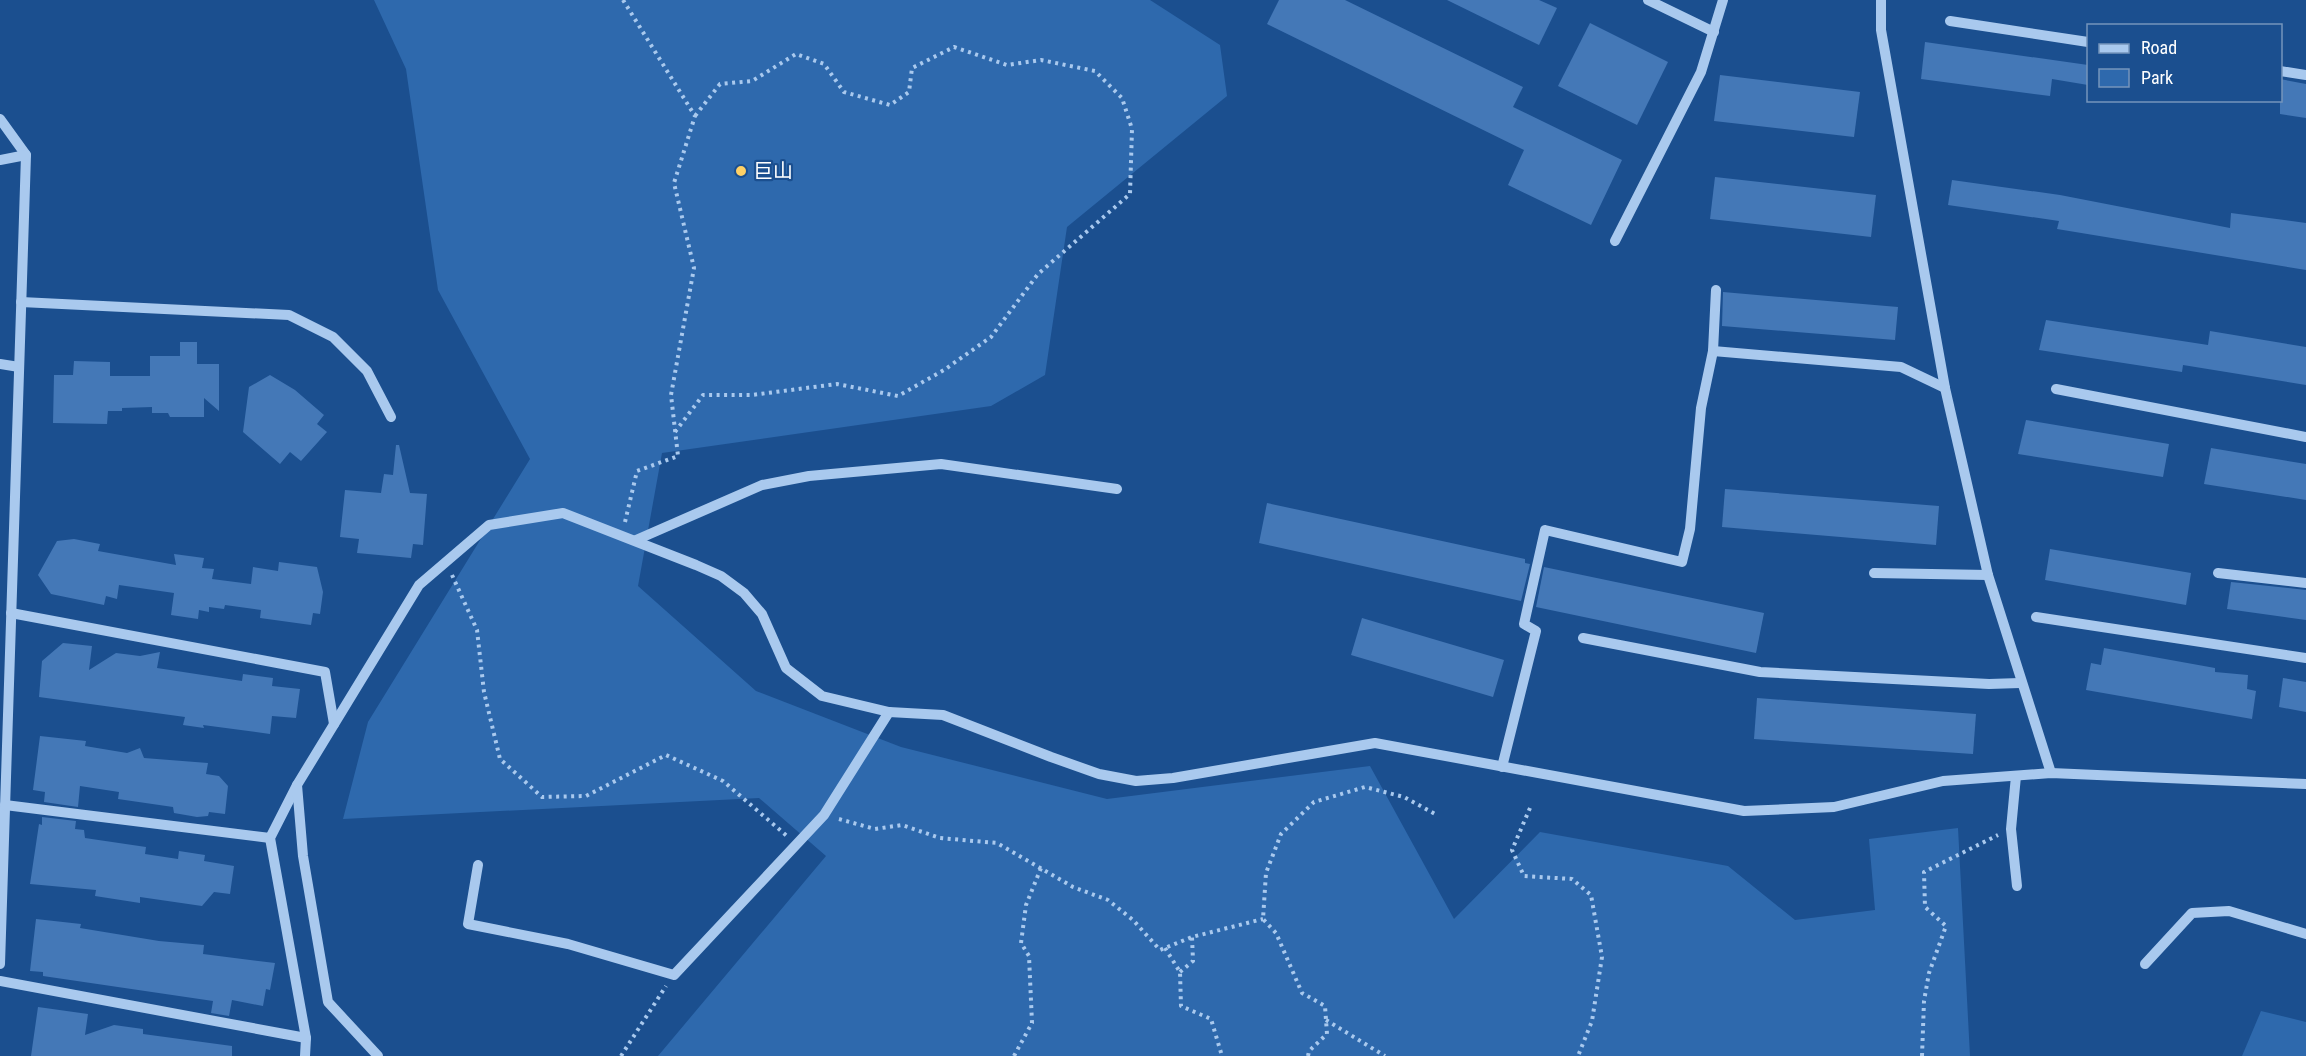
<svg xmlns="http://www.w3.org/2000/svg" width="2306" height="1056" font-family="'Roboto Condensed','Noto Sans SC',sans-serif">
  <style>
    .green { fill: #2e69ad }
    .building { fill: #4478b7 }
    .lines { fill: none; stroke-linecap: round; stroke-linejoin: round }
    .path { stroke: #a9c9ee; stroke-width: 4; stroke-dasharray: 3 4.5; stroke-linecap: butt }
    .minor { stroke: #a9c9ee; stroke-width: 10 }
    .poi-dot { fill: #ffd166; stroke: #1b4f8f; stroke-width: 2 }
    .labels { text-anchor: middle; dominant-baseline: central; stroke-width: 4.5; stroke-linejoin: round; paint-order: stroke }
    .poi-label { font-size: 20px; fill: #fff; stroke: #1b4f8f; text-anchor: start }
  </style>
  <rect width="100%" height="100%" fill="#1b4f8f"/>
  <g class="green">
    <polygon points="374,0 1150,0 1220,45 1227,96 1067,227 1045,375 991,406 662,453 638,586 756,691 901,747 1107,799 1370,766 1454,919 1540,832 1728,866 1795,920 1875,910 1869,839 1958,828 1970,1056 658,1056 826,856 759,798 343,819 368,722 530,459 438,290 406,69"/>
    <polygon points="2261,1011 2306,1022 2306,1056 2242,1056"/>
  </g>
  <g class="building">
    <polygon points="1279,0 1345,0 1523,87 1513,107 1622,160 1591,225 1508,185 1524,150 1267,24"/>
    <polygon points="1447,0 1539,0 1557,8 1539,45"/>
    <polygon points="1590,23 1668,62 1637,125 1558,86"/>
    <polygon points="1925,42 2088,65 2088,85 2052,79 2050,96 1921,79"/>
    <polygon points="1720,75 1860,92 1854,137 1714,121"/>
    <polygon points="2280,79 2306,84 2306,118 2280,114"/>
    <polygon points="1715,177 1876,195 1871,237 1710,219"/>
    <polygon points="1952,180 2060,195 2230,228 2231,213 2306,223 2306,270 2057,229 2059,221 1948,205"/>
    <polygon points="1723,292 1898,307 1895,340 1722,326"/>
    <polygon points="2046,320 2208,345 2210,331 2306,347 2306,385 2183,365 2182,372 2039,350"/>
    <polygon points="180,342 197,342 197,364 219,364 219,411 204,398 204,417 170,417 168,413 152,413 152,407 122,408 122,411 108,411 107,424 53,423 54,375 73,375 74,361 110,362 110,376 150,376 150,356 180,356"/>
    <polygon points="270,375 295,390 324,415 317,424 327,432 301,461 290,452 280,464 243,432 249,387"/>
    <polygon points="2026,420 2169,444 2163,477 2018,454"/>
    <polygon points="396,445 399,445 410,493 427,494 423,545 413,544 411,558 357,553 359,539 340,537 345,490 381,493 384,474 393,475"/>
    <polygon points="2211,448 2306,464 2306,500 2204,484"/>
    <polygon points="1725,489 1939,506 1936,545 1722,527"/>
    <polygon points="1267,503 1525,559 1525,563 1530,564 1521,601 1259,543"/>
    <polygon points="74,539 100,544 98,551 176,565 174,554 204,558 202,568 214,569 212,579 251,584 253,567 278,571 279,562 317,567 323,592 320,614 313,613 311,625 260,618 261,610 225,605 224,609 209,607 209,612 199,610 198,619 171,615 174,593 119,585 117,599 106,596 104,605 51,594 38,575 57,541"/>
    <polygon points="2050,549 2191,573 2186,605 2045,580"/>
    <polygon points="1544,567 1764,613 1756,653 1536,607"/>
    <polygon points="2231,582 2306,590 2306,620 2227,609"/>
    <polygon points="1362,618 1504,660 1493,697 1351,655"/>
    <polygon points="63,643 92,646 89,670 116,653 140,656 160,652 157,668 242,681 243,674 273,678 272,686 300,689 296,718 272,716 270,734 203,725 204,728 183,725 185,717 39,697 42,661"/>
    <polygon points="2104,648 2215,668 2215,672 2248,675 2247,689 2256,691 2252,719 2086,690 2091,663 2101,665"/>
    <polygon points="2283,678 2306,682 2306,712 2279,707"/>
    <polygon points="1757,698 1976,714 1973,754 1754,739"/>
    <polygon points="40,736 86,741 85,746 127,753 140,748 144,758 208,763 206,774 219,776 228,786 225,814 209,812 208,816 197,817 174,813 173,807 118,799 119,792 80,786 78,807 44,802 45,792 33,790"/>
    <polygon points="42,817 76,821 75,829 84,830 85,838 146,847 145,854 178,859 179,851 205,855 204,861 234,866 230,894 214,892 202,906 140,897 140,903 95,896 96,890 30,884 39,824 42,825"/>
    <polygon points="36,919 81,924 80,928 159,941 204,945 203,954 275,963 270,990 266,989 263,1006 232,1000 229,1016 211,1013 213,1001 43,976 43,972 30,971"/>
    <polygon points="38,1007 88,1014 85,1035 114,1025 143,1029 143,1034 232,1046 232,1056 31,1056"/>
  </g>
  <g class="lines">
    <g class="path">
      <polyline points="623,0 695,116 674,183 694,268 671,395 678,456 637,471 625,522"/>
      <polyline points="675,432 703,395 752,395 837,384 898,396 944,370 991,337 1038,274 1130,194 1132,129 1122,98 1095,71 1041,60 1007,65 954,47 912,68 909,92 890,105 844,92 824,64 796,54 752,81 720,84 695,116"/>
      <polyline points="452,575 477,630 484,692 500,759 542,797 586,796 666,755 723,781 787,836"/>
      <polyline points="1530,808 1512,850 1524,876 1572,879 1591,895 1602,957 1592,1021 1578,1056"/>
      <polyline points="839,819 875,829 902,825 940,838 997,843 1073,887 1108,900 1133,920 1160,950 1192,937 1263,919"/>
      <polyline points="1165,948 1180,972 1181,1006 1211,1019 1222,1056"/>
      <polyline points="1180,972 1193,961 1192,937"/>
      <polyline points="1326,1020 1385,1056"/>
      <polyline points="621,1056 666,986"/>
      <polyline points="1014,1056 1032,1023 1029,956 1021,943 1026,905 1041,868"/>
      <polyline points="1308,1056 1309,1051 1327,1034 1325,1006 1302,993 1276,933 1263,919 1266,873 1281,834 1314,802 1365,787 1404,797 1437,815"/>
      <polyline points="1922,1056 1924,1001 1929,973 1946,926 1925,907 1924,872 1998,835"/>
    </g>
    <g class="minor">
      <polyline points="1648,0 1714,32"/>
      <polyline points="1881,0 1881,30 1945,388 1988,575 2051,773"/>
      <polyline points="1950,21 2088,42"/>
      <polyline points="2280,71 2306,75"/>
      <polyline points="0,119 26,155 0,964"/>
      <polyline points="0,160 26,155"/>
      <polyline points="1615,241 1701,72 1723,0"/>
      <polyline points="21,302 289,315 333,337 367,371 391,417"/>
      <polyline points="1713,351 1901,367 1945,388"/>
      <polyline points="0,364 19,367"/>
      <polyline points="2056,389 2306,437"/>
      <polyline points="636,540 762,485 809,476 941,464 1117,489"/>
      <polyline points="1874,573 1988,575"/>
      <polyline points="2218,573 2306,583"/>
      <polyline points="11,613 325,672 334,724"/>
      <polyline points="2036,617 2306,658"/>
      <polyline points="1583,638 1760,672 1989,684 2020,683"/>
      <polyline points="1502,767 1536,631 1524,624 1545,530 1682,562 1690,529 1701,408 1713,351 1716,290"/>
      <polyline points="2016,776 2011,829 2017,886"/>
      <polyline points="297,785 270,838 306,1038 305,1056"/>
      <polyline points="5,805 270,838"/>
      <polyline points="478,865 468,924 568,944 674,975 824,815 889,712"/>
      <polyline points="2145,964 2192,913 2229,911 2306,934"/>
      <polyline points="0,981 306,1038"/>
      <polyline points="378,1056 328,1002 303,856 297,785 419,585 489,525 563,513 696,565 721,576 744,593 762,614 786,668 822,696 889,712 943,715 1051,757 1099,774 1136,781 1173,778 1375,743 1744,811 1834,807 1943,781 2051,773 2306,784"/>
    </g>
  </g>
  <circle class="poi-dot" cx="741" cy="171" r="6"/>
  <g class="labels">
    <g class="poi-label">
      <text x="753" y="171">巨山</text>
    </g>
  </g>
  <rect x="2087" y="24" width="195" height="78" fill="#1b4f8f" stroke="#7695bc" stroke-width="1.5"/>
  <rect x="2099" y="44" width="30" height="9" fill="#a9c9ee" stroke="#7695bc" stroke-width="1.5"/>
  <text x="2141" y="54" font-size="18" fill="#ffffff">Road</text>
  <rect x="2099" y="69" width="30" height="18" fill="#2e69ad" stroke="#7695bc" stroke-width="1.5"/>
  <text x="2141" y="84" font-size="18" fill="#ffffff">Park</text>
</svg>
